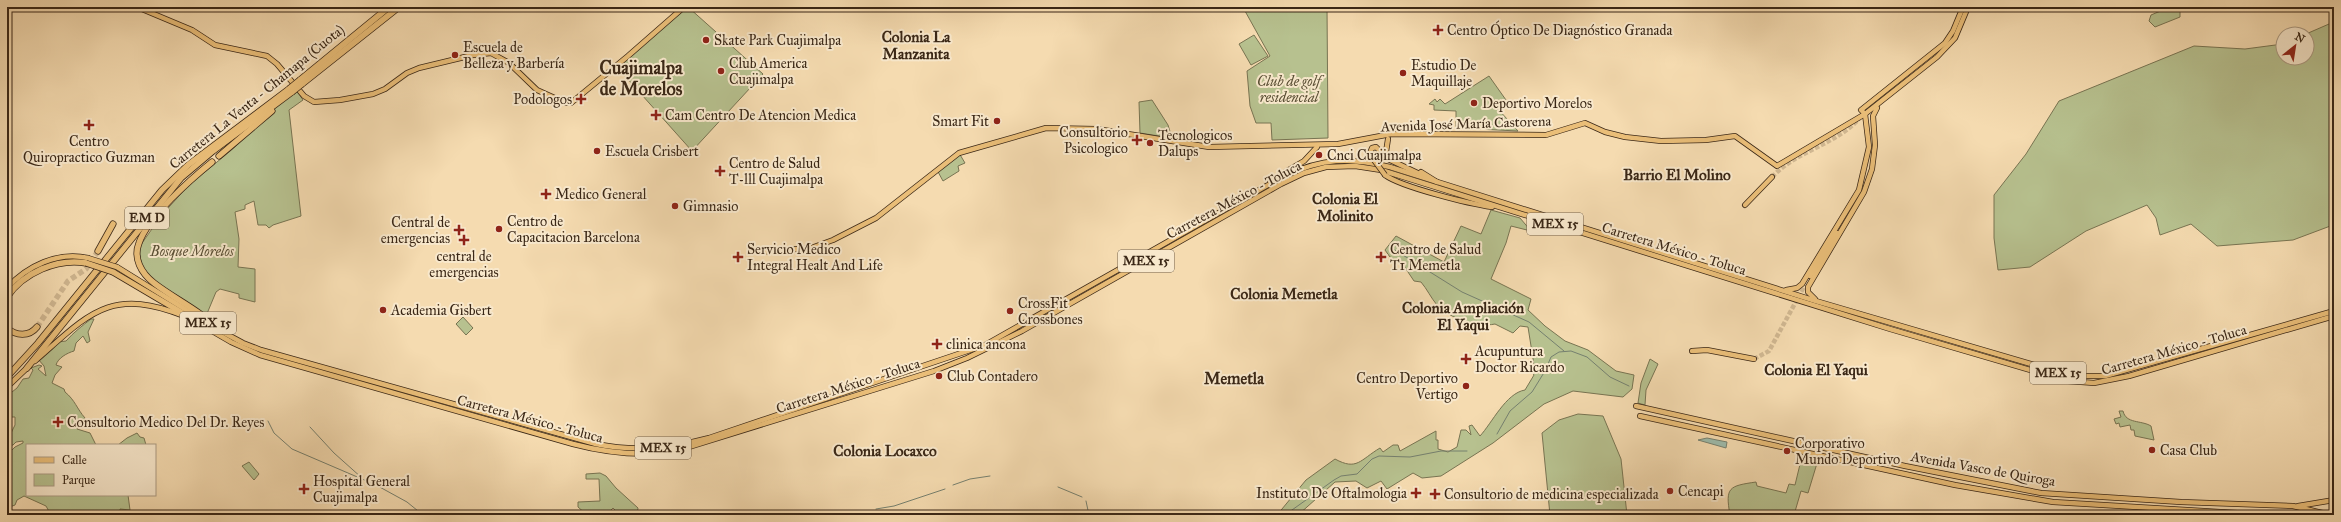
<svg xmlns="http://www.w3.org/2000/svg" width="2341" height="522" font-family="'IM FELL Great Primer',serif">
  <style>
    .green { fill: #b7c18f; stroke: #787452 }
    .water { fill: #9cbbab; stroke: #75806f }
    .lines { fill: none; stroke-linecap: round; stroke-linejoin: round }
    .stream { stroke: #75806f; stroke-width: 1 }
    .major-tunnel { stroke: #d0b791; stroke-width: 4.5; stroke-dasharray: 4.5 2; stroke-linecap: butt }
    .highway-tunnel { stroke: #d0b791; stroke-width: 5.5; stroke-dasharray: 5.5 3; stroke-linecap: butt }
    .major-casing { stroke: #3a2716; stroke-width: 6 }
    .highway-casing { stroke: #3a2716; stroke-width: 7 }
    .major { stroke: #eabe78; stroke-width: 4.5 }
    .highway { stroke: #eabe78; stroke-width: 5.5 }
    .major-bridge-casing { stroke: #3a2716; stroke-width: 6; stroke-linecap: butt }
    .highway-bridge-casing { stroke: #3a2716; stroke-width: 7; stroke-linecap: butt }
    .major-bridge { stroke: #eabe78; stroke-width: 4.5 }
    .highway-bridge { stroke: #eabe78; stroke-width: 5.5 }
    .poi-dot { fill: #8f2418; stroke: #f8e8cc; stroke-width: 1.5 }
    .labels { text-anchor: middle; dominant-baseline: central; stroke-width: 4; stroke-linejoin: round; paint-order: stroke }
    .shield { fill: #f8e8cc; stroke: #73614d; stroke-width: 1 }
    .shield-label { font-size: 13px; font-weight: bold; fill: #3a2716 }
    .poi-label { font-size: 14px; fill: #3a2716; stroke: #f8e8cc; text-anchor: start }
    .park-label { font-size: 14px; font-style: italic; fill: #594e34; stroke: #f8e8cc }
    .street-label { font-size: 14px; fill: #3a2716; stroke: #f8e8cc }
    .neighbourhood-label { font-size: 15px; font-weight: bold; fill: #3a2716; stroke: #f8e8cc }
    .quarter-label { font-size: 16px; font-weight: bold; fill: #3a2716; stroke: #f8e8cc }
    .district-label { font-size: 18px; font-weight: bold; fill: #3a2716; stroke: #f8e8cc }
  </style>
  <rect width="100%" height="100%" fill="#f5dbb0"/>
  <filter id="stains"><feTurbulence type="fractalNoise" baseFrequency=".005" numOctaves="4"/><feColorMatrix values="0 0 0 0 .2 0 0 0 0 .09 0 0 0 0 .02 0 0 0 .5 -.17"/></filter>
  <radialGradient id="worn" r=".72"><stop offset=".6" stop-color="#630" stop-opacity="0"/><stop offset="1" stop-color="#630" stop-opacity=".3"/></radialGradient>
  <g class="green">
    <polygon points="688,7 763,74 692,151 616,66"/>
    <polygon points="1251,7 1327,7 1328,138 1272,140 1271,123 1256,123 1250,106 1247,71 1270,56 1245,11"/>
    <polygon points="2170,7 2180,8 2180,17 2155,27 2149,21 2151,15"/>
    <polygon points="2329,24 2334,26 2333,225 2293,240 2217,246 2191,224 2160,235 2156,218 2147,205 2086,231 2030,267 1998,270 1994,238 1994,195 2026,154 2059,101 2194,46 2245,49 2283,44 2283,58 2307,58 2306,34"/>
    <polygon points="1254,35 1268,56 1251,65 1239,44"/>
    <polygon points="1489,76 1506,100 1497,108 1518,131 1456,128 1456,111 1434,110 1434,105 1429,104 1435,99 1437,102 1440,99 1445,104"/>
    <polygon points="297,91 303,100 289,110 301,216 273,225 269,228 266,225 258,225 254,201 245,205 245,209 235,212 239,239 238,267 255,269 255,302 239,298 239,294 220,289 216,292 206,316 181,298 153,280 143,269 139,253 140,246 161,216 187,187 235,147 277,106"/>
    <polygon points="1152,100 1168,125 1172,138 1140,133 1139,102"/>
    <polygon points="959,153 965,163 958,166 959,171 943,181 937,170"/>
    <path d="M 1491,210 L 1520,218 L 1531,231 L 1511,226 L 1506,243 L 1491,279 L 1531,299 L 1528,310 L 1545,326 L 1565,341 L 1588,350 L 1616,371 L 1634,375 L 1632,389 L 1623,397 L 1573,391 L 1544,404 L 1493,443 L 1441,476 L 1422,478 L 1413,473 L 1387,489 L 1381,481 L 1367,488 L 1356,481 L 1335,482 L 1298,515 L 1277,515 L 1306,480 L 1335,459 C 1357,471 1360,460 1380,448 L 1383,452 L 1393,445 L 1398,445 L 1400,451 L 1436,431 L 1436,440 L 1438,440 L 1438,449 L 1448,452 L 1457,447 L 1461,430 L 1466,430 L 1471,435 L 1469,426 L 1472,425 L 1480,436 C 1492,423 1506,393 1525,390 L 1534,375 L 1532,372 L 1534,365 L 1528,327 L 1520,326 L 1513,333 L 1495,324 C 1477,328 1449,318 1437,305 C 1431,298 1427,289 1421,282 L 1414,281 L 1402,263 L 1390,257 L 1385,250 L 1396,236 L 1444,262 L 1461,226 L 1481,234 Z"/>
    <polygon points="463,317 473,328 466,335 456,324"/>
    <path d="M 91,319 L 94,319 L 88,332 L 90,341 L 87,343 L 83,336 L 76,343 L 74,351 C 67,353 58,358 56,365 L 62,367 L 55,375 L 52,383 L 64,389 L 65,392 C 75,400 77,409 85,418 L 84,423 L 79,424 L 77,429 L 90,433 L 96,445 L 27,445 L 27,495 L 128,495 L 130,510 L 120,509 L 120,510 L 124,510 L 121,515 L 51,515 L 46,506 L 24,496 L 17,500 L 15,505 L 7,508 L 7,455 L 15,447 L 23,443 L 23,441 L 16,442 L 13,445 L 7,446 L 7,436 L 9,437 L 15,425 L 15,417 L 7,417 L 7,396 L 17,388 L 23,379 L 29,378 L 33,370 L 31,368 L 39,365 L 42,366 L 38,369 L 46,376 L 44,366 L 38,359 L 58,342 L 66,341 C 74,332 82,326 91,319 Z"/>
    <polygon points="1650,359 1658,364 1646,390 1645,405 1638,403 1641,383"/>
    <path d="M 2119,411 L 2123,411 C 2126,424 2141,420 2151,426 L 2154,440 L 2135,436 L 2134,430 L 2131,430 L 2130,425 L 2120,427 L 2119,423 L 2116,424 L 2114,419 L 2121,417 Z"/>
    <polygon points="1578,414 1603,416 1621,459 1627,515 1550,515 1542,433 1559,420"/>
    <polygon points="137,433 140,437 144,438 146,445 118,445 127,438"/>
    <path d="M 1802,456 L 1818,460 L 1808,493 L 1801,491 L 1794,515 L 1730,515 C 1725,487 1729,486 1756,482 L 1757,486 L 1786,493 L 1789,484 L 1795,485 Z"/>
    <polygon points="249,462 259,474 254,480 242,466"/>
    <polygon points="600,473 606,476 616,488 638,508 637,515 620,515 613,508 606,515 587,515 578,507 578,502 600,501 599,479 586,479 586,474"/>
  </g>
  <polygon class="water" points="1707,438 1727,442 1726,448 1698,440"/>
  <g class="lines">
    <g class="stream">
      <polyline points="1390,247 1462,292 1529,322 1564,351"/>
      <polyline points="268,421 274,433 292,449 376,485 407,502 423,515"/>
      <polyline points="310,427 334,453 362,478"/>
      <polyline points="1497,434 1510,411 1532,392 1545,371 1551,357 1559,352 1571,351 1587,357 1610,377 1629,386"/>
      <polyline points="953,485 970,479 990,476"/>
      <polyline points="1058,487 1082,497"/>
      <polyline points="1086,501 1089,515"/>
      <polyline points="876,509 894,506 945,489"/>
      <polyline points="1285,515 1334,480 1341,476 1357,474 1372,459 1379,456 1410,457 1441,451 1467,451"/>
    </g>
    <g class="major-tunnel">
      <polyline points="1865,112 1893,88"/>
      <path d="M 1772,177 C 1796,151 1835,145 1859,119"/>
      <polyline points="1754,359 1769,351 1805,285"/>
    </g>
    <polyline class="highway-tunnel" points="37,327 68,281 86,269 98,251"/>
    <defs>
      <g id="major">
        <polyline points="137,7 192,30 215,45 267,56 277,64 304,96 314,102 340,100 373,94 385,89 407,73 419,68 473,55 491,53 509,63 537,90 566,103 571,103 628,56 684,7"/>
        <polyline points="1388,139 1386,152 1391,159"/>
        <polyline points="1371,156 1370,153 1372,148 1376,147 1388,159 1424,176"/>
        <polyline points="1421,172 1437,182"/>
        <path d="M 1385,175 C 1401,187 1470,204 1492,207"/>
        <polyline points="1270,181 1304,161 1317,147"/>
        <polyline points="1745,205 1772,177"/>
        <polyline points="758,252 811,248 833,240 876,218 959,153 1046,128 1097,129 1209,147 1338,144 1391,134 1546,135 1585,123 1605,132 1625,137 1661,141 1706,140 1735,136 1777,166 1865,114 1937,57 1955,38 1968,7"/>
        <polyline points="117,267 209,324"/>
        <polyline points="1810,276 1837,233"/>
        <path d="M 7,288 C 27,266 58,251 88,258"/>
        <polyline points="1786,290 1797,288 1802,284 1859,190 1869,147 1865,114 1861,110 1945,43 1953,31 1963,7"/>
        <polyline points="1815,299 1808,292 1808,287 1864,192 1872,169 1875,145 1873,116 1877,108"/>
        <path d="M 193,320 L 231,342 L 260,355 L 573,444 C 607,453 639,456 673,452 L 934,371 L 967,358 L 1022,331 L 1281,184 L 1304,173 L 1326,167 L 1355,166 L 1381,170 L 1890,329 L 2068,381 L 2094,383 L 2129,376 L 2334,316"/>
        <path d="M 217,329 L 243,343 L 261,350 L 596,444 C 636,452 671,448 709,438 L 985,345 L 1284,176 C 1323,158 1348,157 1390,167 L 1816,301 L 2072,376 L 2105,376 L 2334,311"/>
        <polyline points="1692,351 1707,350 1754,359"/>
        <path d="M 35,361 C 88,315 109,286 184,316"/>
        <polyline points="7,387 29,366"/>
        <polyline points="1636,406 1905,466 2041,493 2181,502 2293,506 2331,515"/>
        <polyline points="1640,416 1955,485 2053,502 2271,515"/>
        <polyline points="2298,506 2334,500"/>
      </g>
      <g id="highway">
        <polyline points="300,80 389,7"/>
        <polyline points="302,84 399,7"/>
        <polyline points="219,156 272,111"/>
        <path d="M 212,162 C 191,179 148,217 139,243 C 133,258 141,273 154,283 C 176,300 200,310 220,331"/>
        <polyline points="98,251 113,224"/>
        <polyline points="113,272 196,321"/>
        <path d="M 7,297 C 23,273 57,258 86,263"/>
        <path d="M 7,328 C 16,336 29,337 37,327"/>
        <polyline points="27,368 181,178 213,151 292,92"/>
        <polyline points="7,377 38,343 162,190 188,165 289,89"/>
      </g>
    </defs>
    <use href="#major" class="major-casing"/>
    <use href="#highway" class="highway-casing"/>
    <use href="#major" class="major"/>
    <use href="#highway" class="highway"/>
    <defs>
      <g id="major-bridge">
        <polyline points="1371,156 1385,175"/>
        <polyline points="88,258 117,267"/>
      </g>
      <g id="highway-bridge">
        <polyline points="289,89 300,80"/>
        <polyline points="292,92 302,84"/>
        <polyline points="86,263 113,272"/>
      </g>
    </defs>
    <use href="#major-bridge" class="major-bridge-casing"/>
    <use href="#highway-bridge" class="highway-bridge-casing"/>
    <use href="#major-bridge" class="major-bridge"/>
    <use href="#highway-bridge" class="highway-bridge"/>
  </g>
  <g class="poi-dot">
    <path d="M1436 24h4v4h4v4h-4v4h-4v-4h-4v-4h4z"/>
    <circle cx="706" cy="40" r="4"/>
    <circle cx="455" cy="55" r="4"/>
    <circle cx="721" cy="71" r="4"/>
    <circle cx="1403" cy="73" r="4"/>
    <path d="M579 93h4v4h4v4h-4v4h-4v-4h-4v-4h4z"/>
    <circle cx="1474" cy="103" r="4"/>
    <path d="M654 109h4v4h4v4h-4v4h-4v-4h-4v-4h4z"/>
    <circle cx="997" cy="121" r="4"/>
    <path d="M87 119h4v4h4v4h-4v4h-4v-4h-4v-4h4z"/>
    <path d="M1135 134h4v4h4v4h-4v4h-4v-4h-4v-4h4z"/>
    <circle cx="1150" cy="143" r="4"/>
    <circle cx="597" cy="151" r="4"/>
    <circle cx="1319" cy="155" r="4"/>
    <path d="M718 165h4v4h4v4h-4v4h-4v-4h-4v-4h4z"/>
    <path d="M544 188h4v4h4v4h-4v4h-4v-4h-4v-4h4z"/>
    <circle cx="675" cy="206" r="4"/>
    <circle cx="499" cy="229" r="4"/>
    <path d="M457 224h4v4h4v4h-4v4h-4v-4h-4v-4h4z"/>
    <path d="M462 234h4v4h4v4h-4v4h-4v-4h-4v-4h4z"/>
    <path d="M736 251h4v4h4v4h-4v4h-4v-4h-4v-4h4z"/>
    <path d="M1379 251h4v4h4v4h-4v4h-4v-4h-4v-4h4z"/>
    <circle cx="383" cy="310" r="4"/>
    <circle cx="1010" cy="311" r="4"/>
    <path d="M935 338h4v4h4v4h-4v4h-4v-4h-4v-4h4z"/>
    <path d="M1464 353h4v4h4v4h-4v4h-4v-4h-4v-4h4z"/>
    <circle cx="939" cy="376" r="4"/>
    <circle cx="1466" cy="386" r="4"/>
    <path d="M56 416h4v4h4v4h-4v4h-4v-4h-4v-4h4z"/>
    <circle cx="2152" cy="450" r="4"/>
    <circle cx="1787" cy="451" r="4"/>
    <path d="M302 483h4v4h4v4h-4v4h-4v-4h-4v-4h4z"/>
    <circle cx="1670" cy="491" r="4"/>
    <path d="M1414 487h4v4h4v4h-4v4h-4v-4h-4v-4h4z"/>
    <path d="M1433 488h4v4h4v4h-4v4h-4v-4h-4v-4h4z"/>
  </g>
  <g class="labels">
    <g class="shield">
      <rect x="125" y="207" width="44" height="22" rx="3"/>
      <rect x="1527" y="213" width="56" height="22" rx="3"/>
      <rect x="1118" y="250" width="56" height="22" rx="3"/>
      <rect x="180" y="312" width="56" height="22" rx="3"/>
      <rect x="2030" y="362" width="56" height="22" rx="3"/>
      <rect x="635" y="437" width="56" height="22" rx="3"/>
    </g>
    <g class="shield-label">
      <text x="147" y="218">EM D</text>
      <text x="1555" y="224">MEX 15</text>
      <text x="1146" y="261">MEX 15</text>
      <text x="208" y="323">MEX 15</text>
      <text x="2058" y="373">MEX 15</text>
      <text x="663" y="448">MEX 15</text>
    </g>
    <g class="poi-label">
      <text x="1447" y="30">Centro Óptico De Diagnóstico Granada</text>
      <text x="714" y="40">Skate Park Cuajimalpa</text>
      <text x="463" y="47">Escuela de<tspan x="463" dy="16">Belleza y Barbería</tspan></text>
      <text x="729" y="63">Club America<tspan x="729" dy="16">Cuajimalpa</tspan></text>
      <text x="1411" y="65">Estudio De<tspan x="1411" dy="16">Maquillaje</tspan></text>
      <text x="572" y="99" text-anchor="end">Podologos</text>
      <text x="1482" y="103">Deportivo Morelos</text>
      <text x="665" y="115">Cam Centro De Atencion Medica</text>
      <text x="989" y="121" text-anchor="end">Smart Fit</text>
      <text x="1128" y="132" text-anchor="end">Consultorio<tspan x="1128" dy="16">Psicologico</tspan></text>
      <text x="1158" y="135">Tecnologicos<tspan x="1158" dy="16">Dalups</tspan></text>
      <text x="89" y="141" text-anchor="middle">Centro<tspan x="89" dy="16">Quiropractico Guzman</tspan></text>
      <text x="605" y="151">Escuela Crisbert</text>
      <text x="1327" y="155">Cnci Cuajimalpa</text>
      <text x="729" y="163">Centro de Salud<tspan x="729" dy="16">T-lll Cuajimalpa</tspan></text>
      <text x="555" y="194">Medico General</text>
      <text x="683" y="206">Gimnasio</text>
      <text x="507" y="221">Centro de<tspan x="507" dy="16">Capacitacion Barcelona</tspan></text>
      <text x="450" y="222" text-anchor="end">Central de<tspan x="450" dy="16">emergencias</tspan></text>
      <text x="747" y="249">Servicio Medico<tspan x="747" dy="16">Integral Healt And Life</tspan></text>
      <text x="1390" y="249">Centro de Salud<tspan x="1390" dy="16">T1 Memetla</tspan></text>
      <text x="464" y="256" text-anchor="middle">central de<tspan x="464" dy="16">emergencias</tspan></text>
      <text x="1018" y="303">CrossFit<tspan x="1018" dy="16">Crossbones</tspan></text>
      <text x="391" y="310">Academia Gisbert</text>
      <text x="946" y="344">clinica ancona</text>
      <text x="1475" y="351">Acupuntura<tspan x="1475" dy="16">Doctor Ricardo</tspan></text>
      <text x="947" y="376">Club Contadero</text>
      <text x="1458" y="378" text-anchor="end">Centro Deportivo<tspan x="1458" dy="16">Vertigo</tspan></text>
      <text x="67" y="422">Consultorio Medico Del Dr. Reyes</text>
      <text x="1795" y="443">Corporativo<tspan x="1795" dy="16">Mundo Deportivo</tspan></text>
      <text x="2160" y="450">Casa Club</text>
      <text x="313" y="481">Hospital General<tspan x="313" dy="16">Cuajimalpa</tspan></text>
      <text x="1678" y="491">Cencapi</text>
      <text x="1407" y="493" text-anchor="end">Instituto De Oftalmologia</text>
      <text x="1444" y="494">Consultorio de medicina especializada</text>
    </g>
    <g class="park-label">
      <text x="1289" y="81">Club de golf<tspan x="1289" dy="16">residencial</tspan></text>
      <text x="192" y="251">Bosque Morelos</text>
    </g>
    <g class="street-label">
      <text transform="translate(257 97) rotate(-39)">Carretera La Venta - Chamapa (Cuota)</text>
      <text transform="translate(1466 124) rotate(-2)">Avenida José María Castorena</text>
      <text transform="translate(1234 200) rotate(-28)">Carretera México - Toluca</text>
      <text transform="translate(1674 249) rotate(17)">Carretera México - Toluca</text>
      <text transform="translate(2174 350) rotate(-16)">Carretera México - Toluca</text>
      <text transform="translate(848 386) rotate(-18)">Carretera México - Toluca</text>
      <text transform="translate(530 419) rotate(15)">Carretera México - Toluca</text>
      <text transform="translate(1983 469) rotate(10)">Avenida Vasco de Quiroga</text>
    </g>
    <g class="neighbourhood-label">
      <text x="916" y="37">Colonia La<tspan x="916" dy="17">Manzanita</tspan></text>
      <text x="1677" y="175">Barrio El Molino</text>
      <text x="1345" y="199">Colonia El<tspan x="1345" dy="17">Molinito</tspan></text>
      <text x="1284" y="294">Colonia Memetla</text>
      <text x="1463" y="308">Colonia Ampliación<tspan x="1463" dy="17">El Yaqui</tspan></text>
      <text x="1816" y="370">Colonia El Yaqui</text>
      <text x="885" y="451">Colonia Locaxco</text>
    </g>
    <g class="quarter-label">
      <text x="1234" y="378">Memetla</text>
    </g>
    <g class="district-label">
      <text x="641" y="68">Cuajimalpa<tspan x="641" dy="21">de Morelos</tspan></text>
    </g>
  </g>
  <rect width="2341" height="522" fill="none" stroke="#f5dbb0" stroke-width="24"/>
  <rect x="8" y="8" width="2325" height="506" fill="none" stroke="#3a2716" stroke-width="2"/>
  <rect x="12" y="12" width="2317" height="498" fill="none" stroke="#3a2716"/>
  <rect x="26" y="444" width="130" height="52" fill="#f8e8cc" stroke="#ac9b83"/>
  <rect x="34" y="457" width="20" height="6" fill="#eabe78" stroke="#ac9b83"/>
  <text x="62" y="464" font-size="12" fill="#3a2716">Calle</text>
  <rect x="34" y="474" width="20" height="12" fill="#b7c18f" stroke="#ac9b83"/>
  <text x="62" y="484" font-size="12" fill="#3a2716">Parque</text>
  <g transform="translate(2295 46) rotate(30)"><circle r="19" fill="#f8e8cc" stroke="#ac9b83"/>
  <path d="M0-3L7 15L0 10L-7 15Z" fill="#8f2418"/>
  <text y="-6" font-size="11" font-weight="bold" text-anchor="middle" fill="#3a2716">N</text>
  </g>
  <rect width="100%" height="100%" filter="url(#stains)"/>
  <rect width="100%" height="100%" fill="url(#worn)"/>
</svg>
